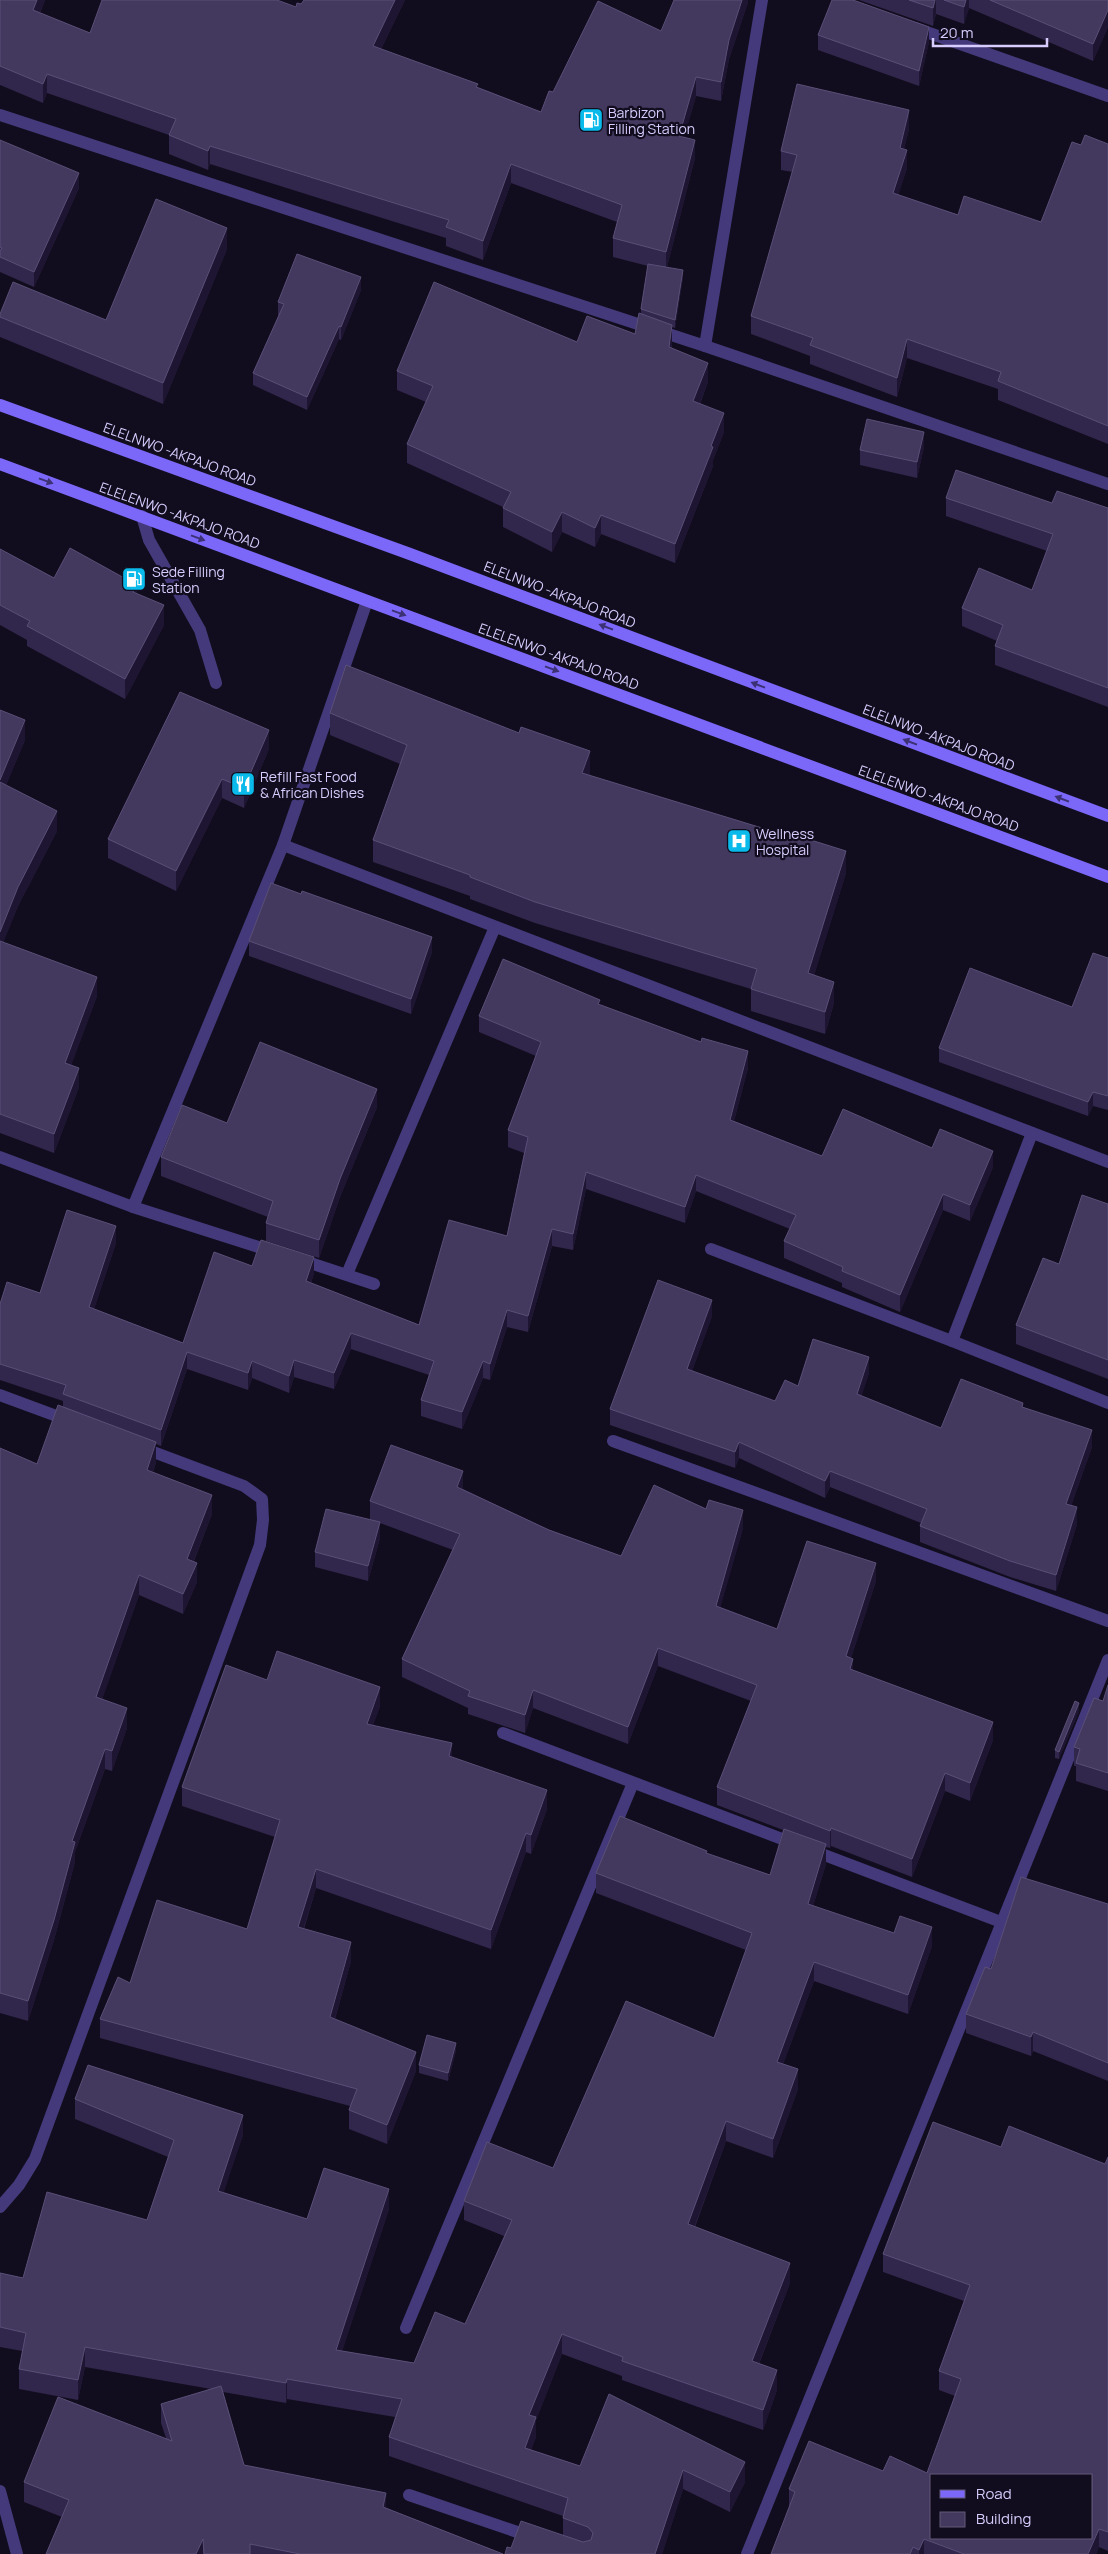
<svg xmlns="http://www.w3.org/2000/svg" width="1108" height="2554" font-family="Manrope,sans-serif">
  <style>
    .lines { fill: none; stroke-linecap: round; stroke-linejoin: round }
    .service { stroke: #443a7b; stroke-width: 12 }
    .minor { stroke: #443a7b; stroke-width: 12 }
    .secondary { stroke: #7b67f8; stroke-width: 12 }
    .wall { fill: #31264b }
    .shaded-wall { fill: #1d1531 }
    .building { fill: #43385e; stroke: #5a4f77; fill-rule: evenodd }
    .oneway { fill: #3c3175 }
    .labels { text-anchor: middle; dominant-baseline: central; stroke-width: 4.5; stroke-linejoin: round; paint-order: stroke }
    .poi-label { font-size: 14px; fill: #d7ccfd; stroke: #120d1e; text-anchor: start }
    .street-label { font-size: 14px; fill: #d7ccfd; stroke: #120d1e }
  </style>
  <rect width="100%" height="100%" fill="#120d1e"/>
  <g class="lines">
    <polyline class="service" points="142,516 149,540 200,630 216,683"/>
    <g class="minor">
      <polyline points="915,28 1108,96"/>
      <polyline points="0,115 705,346 1108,484"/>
      <polyline points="705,346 762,0"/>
      <polyline points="283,845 1108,1162"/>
      <polyline points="0,1157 133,1207 274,1252"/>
      <polyline points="133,1207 283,845 367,601"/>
      <polyline points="711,1249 952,1341 1108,1403"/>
      <polyline points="298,1259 374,1284"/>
      <polyline points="347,1274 495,927"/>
      <polyline points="952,1341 1032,1133"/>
      <polyline points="0,1395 70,1421"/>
      <polyline points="613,1441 1108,1621"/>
      <polyline points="503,1733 1001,1922"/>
      <polyline points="0,2207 19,2185 35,2159 260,1545 263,1520 262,1499 244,1486 140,1447"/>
      <polyline points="406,2328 633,1783"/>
      <polyline points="0,2491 17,2554"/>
      <polyline points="409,2495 532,2537"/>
      <polyline points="747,2554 1108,1660"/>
    </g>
    <g class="secondary">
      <polyline points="0,405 410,554 1108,816"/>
      <polyline points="0,464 1108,877"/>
    </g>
  </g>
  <g class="wall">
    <polygon points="0,0 45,0 40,13 90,33 296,7 301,4 304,0 405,0 381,49 541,112 553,92 661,31 748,0 748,2 729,59 721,101 696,96 684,137 695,158 667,267 683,277 675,328 672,327 672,348 708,382 700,404 724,432 713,460 713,466 675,563 601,534 595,547 562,532 552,552 503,527 503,507 407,463 407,444 426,402 397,390 397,371 577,342 635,334 641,314 641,309 648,266 613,257 613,238 617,222 511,183 483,260 446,246 446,238 210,164 208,170 169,154 169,135 47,93 43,103 0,85"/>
    <polygon points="859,0 1108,0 1108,27 1093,61 969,8 964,24 936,14 933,26"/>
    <polygon points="818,35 929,42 919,86 818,50"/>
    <polygon points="909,129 904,149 907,168 898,195 958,215 1041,222 1081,145 1108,144 1108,444 998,400 998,389 907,358 897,397 810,364 810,356 751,334 751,316 793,172 781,170 781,151"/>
    <polygon points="0,140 79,188 34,287 0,272"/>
    <polygon points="227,249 163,404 0,337 0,314 106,320"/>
    <polygon points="361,290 341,340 339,339 307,410 253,385 253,373 279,315 278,315 278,302"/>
    <polygon points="924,447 917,478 860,465 860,450"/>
    <polygon points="946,498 1052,503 1108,508 1108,707 995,665 995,646 997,641 962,626 962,608 1032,590 1047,551 946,516"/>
    <polygon points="0,549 54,578 137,594 164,625 125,699 27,646 27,640 0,625"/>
    <polygon points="0,710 25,740 6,785 57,831 18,906 3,942 97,996 71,1065 79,1087 54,1153 0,1133"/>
    <polygon points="330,713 590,773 589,775 846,873 814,975 834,1003 825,1034 751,1011 751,989 535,923 470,899 470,896 373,862 373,840 400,764 330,735"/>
    <polygon points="269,749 244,808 222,798 176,891 108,858 108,839"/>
    <polygon points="301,894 432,952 411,1014 249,956 249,941"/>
    <polygon points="1108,958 1108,1110 1093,1106 1088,1116 939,1062 939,1048 1072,1007"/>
    <polygon points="600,1005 748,1068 734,1121 822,1156 932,1148 993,1167 970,1221 943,1210 900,1312 842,1287 842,1283 784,1258 784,1241 790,1229 696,1191 685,1223 586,1189 573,1250 552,1246 528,1332 507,1327 490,1380 483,1378 462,1429 421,1416 421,1400 429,1375 351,1349 334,1389 294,1377 289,1393 252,1378 248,1390 187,1369 161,1446 156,1444 156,1462 153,1472 212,1514 194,1561 197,1582 183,1614 139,1595 102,1699 127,1728 112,1771 105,1769 75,1852 75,1862 54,1940 28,2021 0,2013 0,1448 37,1464 63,1407 63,1401 0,1380 0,1304 40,1293 116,1243 94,1309 183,1343 252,1266 314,1273 311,1283 419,1325 507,1236 524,1153 508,1147 508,1130 536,1056 479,1032 479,1016"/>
    <polygon points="377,1107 340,1197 319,1258 266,1241 266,1223 268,1217 161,1176 161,1157 227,1123"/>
    <polygon points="1108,1204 1108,1379 1016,1344 1016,1325 1059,1264"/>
    <polygon points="712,1316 692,1371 775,1401 798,1386 869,1373 861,1396 941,1428 1023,1407 1092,1447 1071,1506 1077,1524 1056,1591 1010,1577 920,1542 920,1526 921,1523 830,1487 825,1498 739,1458 735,1468 610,1425 610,1409"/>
    <polygon points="463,1489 549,1530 621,1556 743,1528 720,1607 777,1629 876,1581 851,1658 853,1670 993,1740 970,1801 945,1791 912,1877 831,1846 830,1848 826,1847 826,1864 813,1906 932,1946 908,2014 814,1981 783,2064 798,2089 773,2158 726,2141 695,2227 790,2283 759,2364 777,2390 763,2430 622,2380 622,2376 562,2354 536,2420 536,2437 531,2450 580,2466 609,2394 745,2482 730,2512 683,2489 662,2554 511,2548 563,2535 563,2516 389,2456 389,2437 395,2417 287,2399 286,2403 223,2392 244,2465 386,2508 503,2554 46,2554 62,2517 24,2502 24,2482 166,2438 161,2423 161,2404 211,2389 85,2367 78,2400 19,2389 19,2369 22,2351 0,2347 0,2273 23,2278 147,2220 168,2157 75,2119 75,2099 243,2135 223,2192 307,2219 389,2209 342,2351 414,2363 465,2324 504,2236 464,2220 464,2201 553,2168 714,2038 746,1950 596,1893 596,1873 707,1854 770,1875 783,1830 717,1805 717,1787 751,1701 658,1666 628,1744 533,1708 525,1733 468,1714 468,1708 402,1677 402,1659 453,1550 380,1523 380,1538 368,1581 315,1567 315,1552 378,1522 370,1519 370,1501"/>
    <polygon points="267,1680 380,1706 373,1725 452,1757 547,1809 531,1854 526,1852 491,1949 316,1888 304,1929 351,1961 335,2019 416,2071 387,2144 349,2129 349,2110 350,2106 100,2038 100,2019 130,1983 247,1929 275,1837 182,1806 182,1787"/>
    <polygon points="1108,1685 1108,1791 1076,1781 1076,1766 1074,1766 1074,1747 1103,1701"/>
    <polygon points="1079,1711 1059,1759 1055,1758 1055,1750"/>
    <polygon points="1108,1904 1108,2081 1033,2051 1031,2056 966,2033 966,2014 991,1969"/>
    <polygon points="456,2051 448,2081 419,2073 419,2065"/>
    <polygon points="1001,2147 1105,2164 1108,2157 1108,2551 1099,2547 1096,2554 771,2554 789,2508 789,2489 883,2471 927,2473 955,2396 939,2390 939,2371 964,2301 883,2272 883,2254"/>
  </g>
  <g class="shaded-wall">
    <polygon points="37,0 45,0 33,29 33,10"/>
    <polygon points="395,0 405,0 373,65 373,46"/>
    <polygon points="742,0 748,0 748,2 729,59 721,101 721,82 729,40"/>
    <polygon points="935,0 936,0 936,14 933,26 933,8"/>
    <polygon points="966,0 969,0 969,8 964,24 964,7"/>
    <polygon points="1108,10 1108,27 1093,61 1093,44"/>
    <polygon points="929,27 929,42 919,86 919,71"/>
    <polygon points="47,74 47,93 43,103 43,84"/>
    <polygon points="696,77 696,96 679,155 679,136"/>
    <polygon points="909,110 909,129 900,166 900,148"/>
    <polygon points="695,140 695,158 666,271 666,252"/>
    <polygon points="210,146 210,164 208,170 208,151"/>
    <polygon points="907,150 907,168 893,212 893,193"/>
    <polygon points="511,164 511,183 483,260 483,241"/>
    <polygon points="79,173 79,188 34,287 34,272"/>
    <polygon points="227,228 227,249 163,404 163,383"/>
    <polygon points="683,270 683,277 675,328 675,320"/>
    <polygon points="361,277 361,290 341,340 341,327"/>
    <polygon points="672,325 672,344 669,367 669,347"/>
    <polygon points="339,326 339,339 307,410 307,397"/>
    <polygon points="907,339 907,358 897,397 897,378"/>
    <polygon points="708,363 708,382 693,421 693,401"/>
    <polygon points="724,413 724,432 713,460 713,466 675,563 675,544"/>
    <polygon points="924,432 924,447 917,478 917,462"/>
    <polygon points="562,512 562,532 552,552 552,532"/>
    <polygon points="601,515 601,534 595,547 595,528"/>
    <polygon points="137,585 137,605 133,592"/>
    <polygon points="164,605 164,625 125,699 125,679"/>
    <polygon points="25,720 25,740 0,800 0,780"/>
    <polygon points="269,730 269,749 244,808 244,788"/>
    <polygon points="590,751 590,773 582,794 582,773"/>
    <polygon points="222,779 222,798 176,891 176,871"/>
    <polygon points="57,811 57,831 18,906 0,951 0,932 18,887"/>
    <polygon points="846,851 846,873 808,995 808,973"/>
    <polygon points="432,937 432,952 411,1014 411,999"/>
    <polygon points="97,977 97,996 65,1082 65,1063"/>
    <polygon points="834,982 834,1003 825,1034 825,1012"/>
    <polygon points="748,1051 748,1068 730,1136 730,1120"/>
    <polygon points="79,1068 79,1087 54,1153 54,1134"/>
    <polygon points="377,1089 377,1107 340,1197 319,1258 319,1240 340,1179"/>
    <polygon points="1093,1092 1093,1106 1088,1116 1088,1102"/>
    <polygon points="993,1151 993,1167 970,1221 970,1205"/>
    <polygon points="586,1172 586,1189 573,1250 573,1234"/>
    <polygon points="696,1175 696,1191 685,1223 685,1207"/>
    <polygon points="943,1194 943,1210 900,1312 900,1295"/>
    <polygon points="116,1226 116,1243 89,1324 89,1307"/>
    <polygon points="552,1229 552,1246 528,1332 528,1316"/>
    <polygon points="314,1257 314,1273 306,1298 306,1281"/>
    <polygon points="712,1300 712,1316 687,1385 687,1369"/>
    <polygon points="507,1310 507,1327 490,1380 490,1364"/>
    <polygon points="351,1333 351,1349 334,1389 334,1373"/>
    <polygon points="187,1352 187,1369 161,1446 161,1430"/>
    <polygon points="869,1357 869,1373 857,1411 857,1394"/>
    <polygon points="294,1360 294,1377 289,1393 289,1376"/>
    <polygon points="252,1361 252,1378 248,1390 248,1373"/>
    <polygon points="483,1361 483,1378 462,1429 462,1412"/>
    <polygon points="1092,1430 1092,1447 1066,1520 1066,1504"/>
    <polygon points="156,1442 156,1462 147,1489 147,1470"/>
    <polygon points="739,1442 739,1458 735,1468 735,1452"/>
    <polygon points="463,1471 463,1489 457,1504 457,1487"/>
    <polygon points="830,1471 830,1487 825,1498 825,1481"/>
    <polygon points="212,1495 212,1514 187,1578 187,1559"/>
    <polygon points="1077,1507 1077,1524 1056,1591 1056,1575"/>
    <polygon points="743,1510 743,1528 716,1623 716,1606"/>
    <polygon points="380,1522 380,1538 368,1581 368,1566"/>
    <polygon points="197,1563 197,1582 183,1614 183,1594"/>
    <polygon points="876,1563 876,1581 846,1674 846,1656"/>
    <polygon points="139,1575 139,1595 96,1717 96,1697"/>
    <polygon points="658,1648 658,1666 628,1744 628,1727"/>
    <polygon points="853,1659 853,1677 850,1669"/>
    <polygon points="380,1687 380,1706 367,1743 367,1724"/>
    <polygon points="533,1690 533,1708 525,1733 525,1715"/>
    <polygon points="1079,1703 1079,1711 1059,1759 1059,1752"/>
    <polygon points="127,1708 127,1728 112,1771 112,1751"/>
    <polygon points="993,1722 993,1740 970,1801 970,1783"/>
    <polygon points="452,1743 452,1762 449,1756"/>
    <polygon points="105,1749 105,1769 75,1852 75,1862 54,1940 28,2021 28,2001 72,1841"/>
    <polygon points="945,1773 945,1791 912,1877 912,1859"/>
    <polygon points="547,1790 547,1809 531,1854 531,1835"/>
    <polygon points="831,1828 831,1846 830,1848 830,1831"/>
    <polygon points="526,1833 526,1852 491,1949 491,1930"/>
    <polygon points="826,1844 826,1864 808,1923 808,1904"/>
    <polygon points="316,1869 316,1888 298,1946 298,1927"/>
    <polygon points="932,1927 932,1946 908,2014 908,1995"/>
    <polygon points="351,1942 351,1961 330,2036 330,2017"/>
    <polygon points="814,1962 814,1981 777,2081 777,2062"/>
    <polygon points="1033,2032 1033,2051 1031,2056 1031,2037"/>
    <polygon points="456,2043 456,2051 448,2081 448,2073"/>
    <polygon points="416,2052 416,2071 387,2144 387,2125"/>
    <polygon points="798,2069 798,2089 773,2158 773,2139"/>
    <polygon points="243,2115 243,2135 218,2210 218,2191"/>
    <polygon points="726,2121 726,2141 688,2244 688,2224"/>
    <polygon points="389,2189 389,2209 336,2370 336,2350"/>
    <polygon points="790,2263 790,2283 752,2381 752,2361"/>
    <polygon points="562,2334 562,2354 536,2420 536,2437 525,2468 525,2448 529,2415"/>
    <polygon points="85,2347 85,2367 78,2400 78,2380"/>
    <polygon points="777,2370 777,2390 763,2430 763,2410"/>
    <polygon points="287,2379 287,2399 286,2403 286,2383"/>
    <polygon points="745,2462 745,2482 730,2512 730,2492"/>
    <polygon points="683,2470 683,2489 662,2554 655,2554"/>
    <polygon points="386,2493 386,2513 383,2507"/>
    <polygon points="1099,2529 1099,2547 1096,2554 1088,2554"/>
    <polygon points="203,2539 203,2554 196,2554"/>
    <polygon points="924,2539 924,2554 919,2554 919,2550"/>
  </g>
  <g class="building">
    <polygon points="0,0 37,0 33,10 90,33 102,0 277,0 296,7 297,3 301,4 304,0 395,0 373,46 478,84 476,87 541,112 549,91 553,92 598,1 661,31 674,0 742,0 729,40 721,82 696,77 679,136 695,140 666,252 613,238 622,205 511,164 483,241 446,227 449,220 210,146 208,151 169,135 176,119 47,74 43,84 0,66"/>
    <polygon points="832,0 853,0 929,27 919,71 818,35"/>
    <polygon points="909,0 935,0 933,8"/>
    <polygon points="944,0 966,0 964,7"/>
    <polygon points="990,0 1108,0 1108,10 1093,44"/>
    <polygon points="797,84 909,110 900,148 907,150 893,193 958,215 964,196 1041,222 1072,142 1081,145 1085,135 1108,144 1108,426 998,381 1001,372 907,339 897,378 810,345 813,338 751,316 797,155 781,151"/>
    <polygon points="0,140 79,173 34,272 0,257 0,251 2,248 0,247"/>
    <polygon points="156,199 227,228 163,383 0,317 0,314 13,282 106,320"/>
    <polygon points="297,254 361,277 341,327 339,326 307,397 253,373 284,304 278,302"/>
    <polygon points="648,264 683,270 675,320 641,309"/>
    <polygon points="434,282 577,342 587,316 635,334 639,313 672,325 669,347 708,363 693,401 724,413 711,446 713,447 675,544 601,515 595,528 562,512 552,532 503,508 511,492 407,444 433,386 397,371"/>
    <polygon points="867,419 924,432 917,462 860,450"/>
    <polygon points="956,470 1052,503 1057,491 1108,508 1108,688 995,646 1003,625 962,608 979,568 1032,590 1053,534 946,498"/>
    <polygon points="70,548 137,585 133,592 164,605 125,679 27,626 30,621 0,605 0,549 54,578"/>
    <polygon points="346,665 519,733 521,727 590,751 582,773 798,839 798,836 846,851 808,973 834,982 825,1012 751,989 757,969 535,902 470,877 470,875 373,840 407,745 330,713"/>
    <polygon points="180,692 269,730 244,788 222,779 176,871 108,839"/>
    <polygon points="0,710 25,720 0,780"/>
    <polygon points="0,782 57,811 18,887 0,932"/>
    <polygon points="271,883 301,894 302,891 432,937 411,999 249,941"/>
    <polygon points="0,941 97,977 65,1063 79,1068 54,1134 0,1114"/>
    <polygon points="1093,953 1108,958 1108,1096 1093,1092 1088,1102 939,1048 970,968 1072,1007"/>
    <polygon points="503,959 600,1000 598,1004 701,1042 702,1038 748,1051 730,1120 822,1156 843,1109 932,1148 940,1129 993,1151 970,1205 943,1194 900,1295 842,1271 843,1267 784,1241 796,1215 696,1175 685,1207 586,1172 573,1234 552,1229 528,1316 507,1310 490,1364 483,1361 462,1412 421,1400 434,1361 351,1333 334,1373 294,1360 289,1376 252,1361 248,1373 187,1352 161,1430 63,1394 66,1385 0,1364 0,1304 7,1282 40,1293 67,1210 116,1226 89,1307 183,1343 214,1252 252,1266 261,1240 314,1257 306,1281 419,1325 449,1220 507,1236 528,1137 508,1130 541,1042 479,1016"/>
    <polygon points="260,1042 377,1089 340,1179 319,1240 266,1223 273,1201 161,1157 182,1105 227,1123"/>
    <polygon points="1082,1195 1108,1204 1108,1360 1016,1325 1043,1258 1059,1264"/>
    <polygon points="658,1280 712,1300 687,1369 775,1401 785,1380 798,1386 813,1339 869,1357 857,1394 941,1428 961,1379 1023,1403 1022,1407 1092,1430 1066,1504 1077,1507 1056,1575 1010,1561 920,1526 927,1509 830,1471 825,1481 739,1442 735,1452 610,1409"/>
    <polygon points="58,1405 156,1442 147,1470 212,1495 187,1559 197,1563 183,1594 139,1575 96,1697 127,1708 112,1751 105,1749 72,1841 75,1842 54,1920 28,2001 0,1993 0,1448 37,1464"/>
    <polygon points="391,1445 463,1471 457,1487 549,1530 621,1556 654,1485 706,1509 709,1500 743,1510 716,1606 777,1629 807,1541 876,1563 846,1656 853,1659 850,1669 993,1722 970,1783 945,1773 912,1859 831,1828 830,1831 717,1787 757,1685 658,1648 628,1727 533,1690 525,1715 468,1696 470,1691 402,1659 460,1534 370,1501"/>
    <polygon points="326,1509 380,1522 368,1566 315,1552"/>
    <polygon points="277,1651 380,1687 367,1724 452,1743 449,1756 547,1790 531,1835 526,1833 491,1930 316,1869 298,1927 351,1942 330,2017 416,2052 387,2125 349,2110 357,2089 100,2019 118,1977 130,1983 157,1900 247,1929 280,1820 182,1787 226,1665 267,1680"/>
    <polygon points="1108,1685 1108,1773 1076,1763 1080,1749 1074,1747 1094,1698 1103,1701"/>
    <polygon points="1075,1701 1079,1703 1059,1752 1055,1750"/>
    <polygon points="620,1816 707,1851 706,1853 770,1875 784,1829 826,1844 808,1904 894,1933 900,1916 932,1927 908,1995 814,1962 777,2062 798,2069 773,2139 726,2121 688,2224 790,2263 752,2361 777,2370 763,2410 622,2361 623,2357 562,2334 529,2415 536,2417 525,2448 580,2466 609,2394 745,2462 730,2492 683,2470 655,2554 505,2554 507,2547 511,2548 521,2521 583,2542 591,2540 593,2533 588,2527 563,2518 568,2498 389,2437 402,2399 287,2379 286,2383 85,2347 78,2380 19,2369 26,2333 0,2327 0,2273 23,2278 47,2192 147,2220 174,2140 75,2099 88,2065 243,2115 218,2191 307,2219 324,2168 389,2189 336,2350 414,2363 435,2312 465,2324 512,2220 464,2201 487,2142 553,2168 626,2001 714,2038 752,1933 596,1873"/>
    <polygon points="1021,1877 1108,1904 1108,2063 1033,2032 1031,2037 966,2014 985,1967 991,1969"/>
    <polygon points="427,2035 456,2043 448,2073 419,2065"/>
    <path d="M 933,2122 L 1001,2147 L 1009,2126 L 1105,2164 L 1108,2157 L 1108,2532 L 1099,2529 L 1088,2554 L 964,2554 L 924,2539 L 919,2550 L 913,2547 L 910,2554 L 771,2554 L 795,2492 L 789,2489 L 809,2441 L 883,2471 L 890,2456 L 927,2473 L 961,2379 L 939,2371 L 970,2285 L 883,2254 ZM 932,2475 L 1092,2475 L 1092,2538 L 932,2538 Z"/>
    <polygon points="221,2386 244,2465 386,2493 383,2507 503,2554 300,2554 250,2544 250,2554 204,2554 203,2539 196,2554 46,2554 69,2500 24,2482 58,2397 172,2441 161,2404"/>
  </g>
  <defs><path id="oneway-solid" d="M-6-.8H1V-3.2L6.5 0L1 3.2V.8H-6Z" transform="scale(1.25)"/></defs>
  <g class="oneway">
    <use href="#oneway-solid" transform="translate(46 481) rotate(20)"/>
    <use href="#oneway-solid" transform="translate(198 538) rotate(20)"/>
    <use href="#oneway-solid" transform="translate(399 613) rotate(20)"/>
    <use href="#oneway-solid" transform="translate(606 627) rotate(-159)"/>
    <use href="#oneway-solid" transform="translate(552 669) rotate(20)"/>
    <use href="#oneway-solid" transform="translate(758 685) rotate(-159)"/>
    <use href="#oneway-solid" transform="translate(910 742) rotate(-159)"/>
    <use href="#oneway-solid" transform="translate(1062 799) rotate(-159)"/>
  </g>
  <defs>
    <symbol id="fuel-square" viewBox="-11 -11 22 22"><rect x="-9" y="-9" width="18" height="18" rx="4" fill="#0abaea" stroke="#120d1e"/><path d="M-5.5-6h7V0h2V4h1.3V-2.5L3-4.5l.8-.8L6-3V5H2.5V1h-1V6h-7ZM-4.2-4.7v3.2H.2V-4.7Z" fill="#fff"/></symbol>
    <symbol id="restaurant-square" viewBox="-11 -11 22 22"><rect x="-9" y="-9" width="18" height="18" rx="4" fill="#0abaea" stroke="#120d1e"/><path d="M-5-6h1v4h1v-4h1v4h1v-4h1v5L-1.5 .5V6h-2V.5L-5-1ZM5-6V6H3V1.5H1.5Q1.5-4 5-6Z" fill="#fff"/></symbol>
    <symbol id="hospital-square" viewBox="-11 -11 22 22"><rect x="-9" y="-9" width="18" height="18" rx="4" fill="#0abaea" stroke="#120d1e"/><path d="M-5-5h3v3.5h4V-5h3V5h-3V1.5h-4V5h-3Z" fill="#fff"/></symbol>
  </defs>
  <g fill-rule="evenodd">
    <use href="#fuel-square" x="577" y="106" width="28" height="28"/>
    <use href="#fuel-square" x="120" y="565" width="28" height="28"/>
    <use href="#restaurant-square" x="229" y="770" width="28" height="28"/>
    <use href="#hospital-square" x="725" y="827" width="28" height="28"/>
  </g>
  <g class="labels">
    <g class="poi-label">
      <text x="608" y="112">Barbizon<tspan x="608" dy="16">Filling Station</tspan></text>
      <text x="152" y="571">Sede Filling<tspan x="152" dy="16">Station</tspan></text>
      <text x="260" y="776">Refill Fast Food<tspan x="260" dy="16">&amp; African Dishes</tspan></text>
      <text x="756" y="833">Wellness<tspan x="756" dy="16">Hospital</tspan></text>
    </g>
    <g class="street-label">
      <text transform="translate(180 454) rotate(20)">ELELNWO -AKPAJO ROAD</text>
      <text transform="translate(180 515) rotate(20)">ELELENWO -AKPAJO ROAD</text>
      <text transform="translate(560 594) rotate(21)">ELELNWO -AKPAJO ROAD</text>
      <text transform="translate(559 656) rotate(20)">ELELENWO -AKPAJO ROAD</text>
      <text transform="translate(939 737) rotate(21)">ELELNWO -AKPAJO ROAD</text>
      <text transform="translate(939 798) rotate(20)">ELELENWO -AKPAJO ROAD</text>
    </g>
  </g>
  <rect x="930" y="2474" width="162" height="65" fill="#120d1e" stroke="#615977"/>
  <rect x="940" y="2490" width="25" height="8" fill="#7b67f8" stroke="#615977"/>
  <text x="976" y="2499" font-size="15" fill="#d7ccfd">Road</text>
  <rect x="940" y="2512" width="25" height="15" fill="#43385e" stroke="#615977"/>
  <text x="976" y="2524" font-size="15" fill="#d7ccfd">Building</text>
  <path d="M933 38v8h114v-8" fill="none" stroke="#d7ccfd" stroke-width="2.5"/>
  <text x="940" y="38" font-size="15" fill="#d7ccfd" stroke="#120d1e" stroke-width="4" paint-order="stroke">20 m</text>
</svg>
